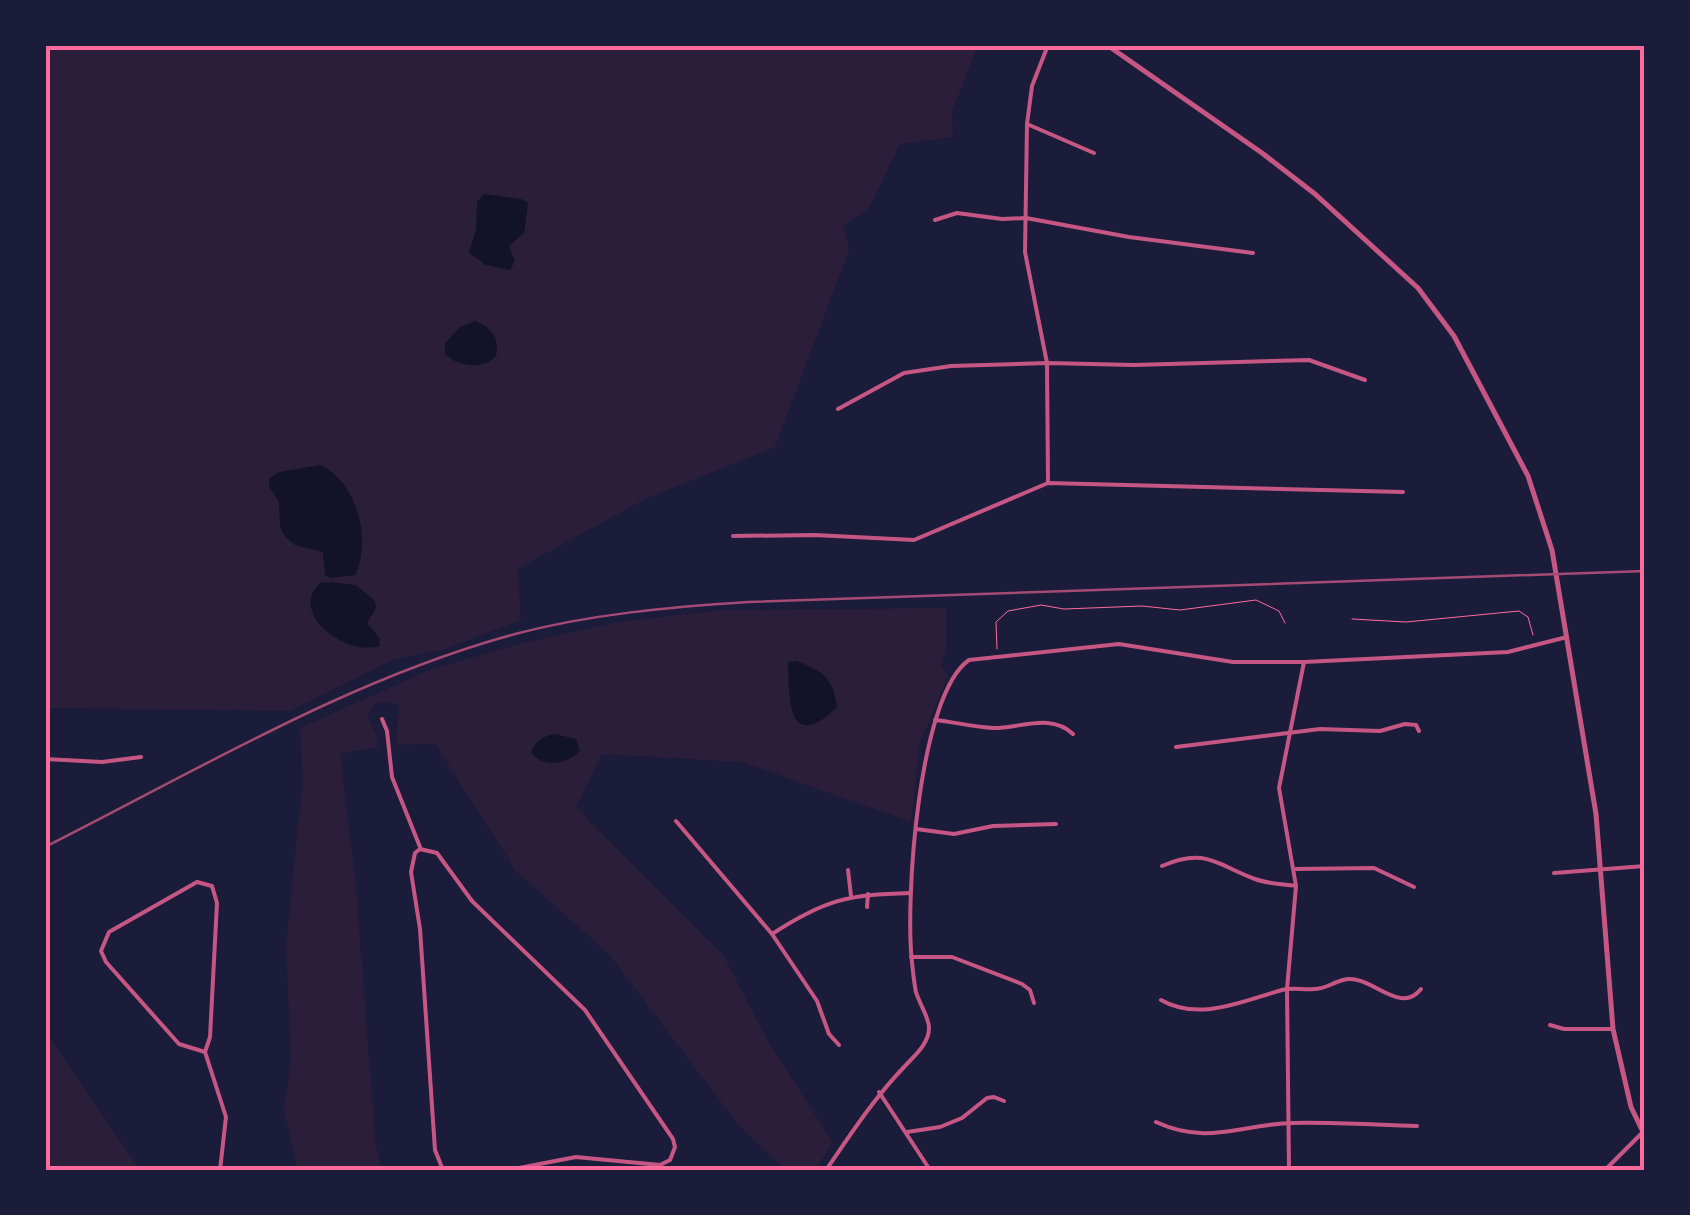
<svg xmlns="http://www.w3.org/2000/svg" width="1690" height="1215" font-family="Signika,sans-serif">
  <style>
    .green { fill: #2a1e3b }
    .water { fill: #12122b }
    .lines { fill: none; stroke-linecap: round; stroke-linejoin: round }
    .path { stroke: #ff6b9d; stroke-width: 1 }
    .minor { stroke: #c65784; stroke-width: 4 }
    .tertiary { stroke: #c65784; stroke-width: 5 }
    .rail { stroke: #a44b75; stroke-width: 2.5 }
    .neatline { fill: none; stroke: #ff6b9d; stroke-width: 4 }
  </style>
  <rect width="100%" height="100%" fill="#1b1b3a"/>
  <g class="green">
    <polygon points="45,45 978,45 952,112 953,137 900,144 869,208 844,225 849,250 775,447 645,499 518,569 521,620 442,650 395,659 289,711 45,708"/>
    <polygon points="946,608 946,651 941,664 948,676 920,743 911,822 742,762 602,754 576,807 724,956 770,1045 833,1142 815,1170 785,1170 736,1122 610,955 516,871 435,744 396,745 399,711 398,706 388,701 374,705 367,717 376,733 378,747 340,754 356,887 376,1148 382,1170 298,1170 284,1110 291,1061 286,945 303,779 300,728 427,671 522,643 619,622 722,610"/>
    <polygon points="45,1031 140,1170 45,1170"/>
  </g>
  <g class="water">
    <polygon points="484,194 521,199 528,203 524,233 509,246 515,261 510,270 486,265 469,253 476,230 477,202"/>
    <path d="M 475,321 C 491,327 500,338 496,356 C 484,370 458,367 445,354 L 445,343 L 460,327 Z"/>
    <path d="M 320,465 C 356,480 373,541 355,575 L 331,578 L 325,575 L 323,552 L 295,545 L 285,537 L 280,527 L 279,502 L 269,486 L 269,479 L 279,472 Z"/>
    <path d="M 331,582 L 356,585 L 375,601 L 376,608 L 367,623 L 380,639 L 379,646 C 346,657 288,613 320,583 Z"/>
    <path d="M 796,661 C 823,671 833,677 837,707 C 787,756 789,696 788,662 Z"/>
    <path d="M 555,734 L 576,739 L 580,750 C 568,765 544,768 531,753 C 533,743 545,735 555,734 Z"/>
  </g>
  <g class="lines">
    <g class="path">
      <polyline points="1352,619 1406,622 1519,611 1528,617 1533,635"/>
      <polyline points="997,649 996,622 1008,611 1041,605 1064,609 1142,606 1180,610 1256,600 1279,611 1285,623"/>
    </g>
    <g class="minor">
      <polyline points="1048,45 1032,86 1027,124 1025,252 1047,363 1048,483"/>
      <polyline points="1027,124 1094,153"/>
      <polyline points="935,220 957,213 1002,219 1026,218 1129,237 1253,253"/>
      <polyline points="838,409 904,373 951,366 1047,363 1134,365 1309,360 1365,380"/>
      <polyline points="733,536 815,535 914,540 1048,483 1403,492"/>
      <polyline points="382,719 387,731 392,777 420,847"/>
      <path d="M 935,720 C 954,722 974,727 993,728 C 1021,728 1051,713 1073,734"/>
      <polyline points="1176,747 1320,729 1380,731 1405,724 1416,725 1419,731"/>
      <polyline points="45,759 102,762 141,757"/>
      <polyline points="676,821 772,934 817,1001 829,1034 839,1045"/>
      <polyline points="916,829 954,834 993,826 1056,824"/>
      <polyline points="420,849 437,853 472,901 585,1010 673,1139 675,1147 670,1160 660,1165 576,1157 508,1170"/>
      <polyline points="420,849 415,853 411,872 420,929 435,1150 443,1170"/>
      <path d="M 1162,866 C 1206,847 1217,865 1255,879 C 1268,884 1283,884 1296,886"/>
      <polyline points="1296,869 1374,868 1414,887"/>
      <polyline points="848,870 851,896"/>
      <polyline points="1554,873 1645,866"/>
      <polyline points="867,907 868,894"/>
      <path d="M 772,934 C 826,899 847,895 911,893"/>
      <polyline points="911,957 952,957 1022,984 1030,990 1034,1003"/>
      <path d="M 1161,1000 C 1199,1022 1243,1001 1282,990 C 1292,987 1303,990 1314,989 C 1325,989 1332,983 1343,980 C 1370,972 1399,1017 1421,989"/>
      <polyline points="1550,1025 1564,1029 1613,1029"/>
      <polyline points="205,1052 179,1044 106,962 101,951 109,932 197,882 212,886 217,903 210,1037 205,1052 226,1117 220,1170"/>
      <polyline points="879,1092 930,1170"/>
      <path d="M 1156,1122 C 1208,1146 1241,1124 1293,1123 C 1334,1122 1376,1125 1417,1126"/>
      <polyline points="907,1132 940,1127 962,1118 987,1098 994,1097 1004,1101"/>
      <path d="M 826,1170 C 851,1134 874,1098 905,1066 C 914,1056 929,1044 929,1028 C 929,1017 919,1003 916,992 C 914,983 913,972 912,962 C 905,902 918,695 969,660 L 1119,644 L 1233,662 L 1304,662 L 1508,652 L 1567,637"/>
      <polyline points="1289,1170 1287,989 1296,886 1279,788 1304,662"/>
      <polyline points="1605,1170 1645,1130"/>
    </g>
    <polyline class="tertiary" points="1107,45 1262,153 1315,194 1418,288 1454,336 1528,476 1552,550 1596,814 1613,1029 1631,1107 1645,1136"/>
    <path class="rail" d="M 45,847 C 198,770 349,679 515,634 C 591,614 670,607 748,602 L 1645,571"/>
  </g>
  <rect width="1690" height="1215" fill="none" stroke="#1b1b3a" stroke-width="95"/>
  <rect x="48" y="48" width="1594" height="1120" class="neatline"/>
</svg>
